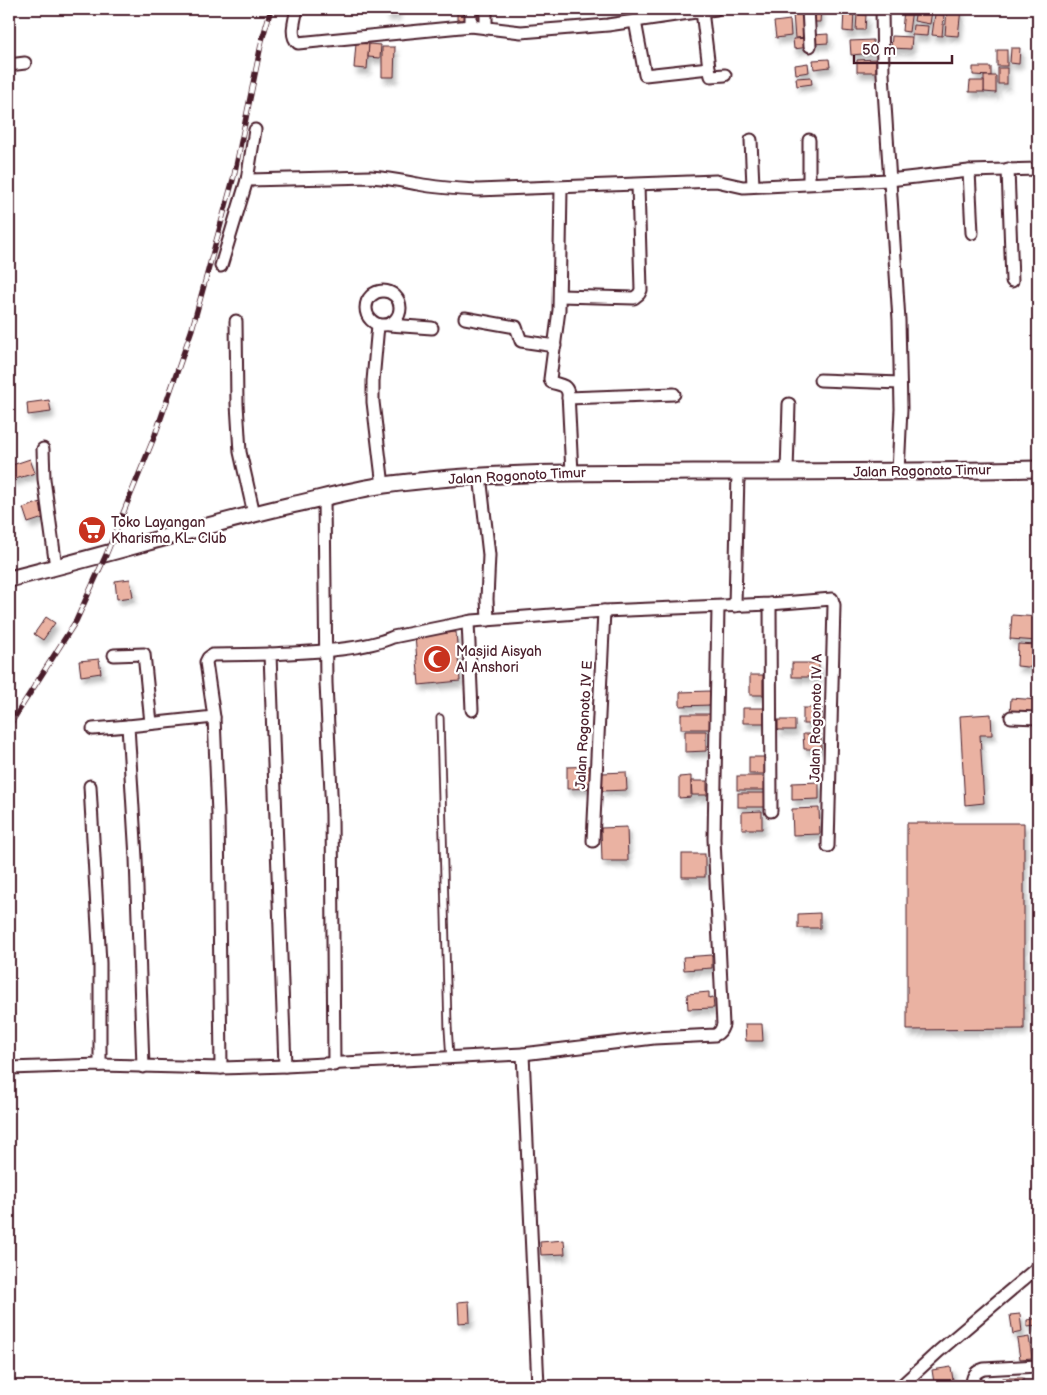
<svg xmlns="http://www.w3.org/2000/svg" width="1047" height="1395" font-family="'Balsamiq Sans',sans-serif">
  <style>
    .building { fill: #eab2a2; stroke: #4a1f2b; filter: url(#shadow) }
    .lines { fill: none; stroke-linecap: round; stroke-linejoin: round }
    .service-casing { stroke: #4a1f2b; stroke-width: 9 }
    .minor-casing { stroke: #4a1f2b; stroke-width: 15 }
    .secondary-casing { stroke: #4a1f2b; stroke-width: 19 }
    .service { stroke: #fff; stroke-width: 5.5 }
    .minor { stroke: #fff; stroke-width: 11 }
    .secondary { stroke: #fff; stroke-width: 15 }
    .rail-casing { stroke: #4a1f2b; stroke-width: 5.5 }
    .rail { stroke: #fff; stroke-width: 4; stroke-dasharray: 11; stroke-linecap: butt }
    .labels { text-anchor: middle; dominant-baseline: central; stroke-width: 4.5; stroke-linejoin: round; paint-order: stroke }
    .street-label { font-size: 14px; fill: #4a1f2b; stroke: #fff }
    .poi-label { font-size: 14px; fill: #4a1f2b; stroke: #fff; text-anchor: start }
  </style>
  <defs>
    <filter id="shadow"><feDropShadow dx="3" dy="5.5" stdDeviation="2.5" flood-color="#0004"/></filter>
  </defs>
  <rect width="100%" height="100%" fill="#fff"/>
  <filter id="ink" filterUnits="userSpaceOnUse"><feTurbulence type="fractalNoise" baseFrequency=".02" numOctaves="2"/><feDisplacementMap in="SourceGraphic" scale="10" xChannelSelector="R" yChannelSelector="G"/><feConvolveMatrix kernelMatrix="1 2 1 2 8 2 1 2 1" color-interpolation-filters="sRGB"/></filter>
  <g filter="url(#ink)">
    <g class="building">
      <polygon points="386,9 397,9 397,14 387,15"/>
      <polygon points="457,9 469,9 470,20 457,20"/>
      <polygon points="472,9 484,9 485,23 472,23"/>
      <polygon points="812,9 821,9 820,22 812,22"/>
      <polygon points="844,9 854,9 853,32 843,31"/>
      <polygon points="904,9 912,9 909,32 902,31"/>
      <polygon points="916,9 932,11 930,24 914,21"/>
      <polygon points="947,9 961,9 958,36 945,35"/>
      <polygon points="805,13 807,37 795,38 793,14"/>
      <polygon points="857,14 866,15 865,30 856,30"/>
      <polygon points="935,14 944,15 942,36 932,35"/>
      <polygon points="790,20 791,36 776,38 774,22"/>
      <polygon points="1037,22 1038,22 1038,46 1035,46"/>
      <polygon points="913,25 928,26 927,36 912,35"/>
      <polygon points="828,34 828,43 813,44 813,35"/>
      <polygon points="892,36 912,37 911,49 891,48"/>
      <polygon points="808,38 809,47 794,49 793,39"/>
      <polygon points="873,40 874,53 851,55 850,41"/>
      <polygon points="356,43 369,44 367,69 354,68"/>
      <polygon points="369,44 381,45 380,58 368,57"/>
      <polygon points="382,47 395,47 394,77 382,77"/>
      <polygon points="1011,48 1020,48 1019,64 1010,63"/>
      <rect x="997" y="50" width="10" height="16"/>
      <polygon points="829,59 830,67 814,69 813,60"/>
      <polygon points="876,59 876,72 857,72 857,60"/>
      <polygon points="808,63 809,72 796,74 795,65"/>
      <polygon points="973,67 991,67 991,76 973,75"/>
      <rect x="998" y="68" width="9" height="16"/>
      <polygon points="984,76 996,76 996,93 984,92"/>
      <polygon points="811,77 812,84 797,86 796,78"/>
      <polygon points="970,81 984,81 984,92 969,92"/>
      <polygon points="49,400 51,412 28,415 27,403"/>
      <polygon points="30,459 35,473 12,480 9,466"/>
      <polygon points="41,502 46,517 28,523 23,508"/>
      <polygon points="130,579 133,597 117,599 115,581"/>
      <polygon points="1012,615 1038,617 1038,641 1010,639"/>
      <polygon points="46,617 55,623 43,640 34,634"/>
      <polygon points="456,632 460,681 419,685 415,636"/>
      <polygon points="1018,644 1038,645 1038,668 1017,666"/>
      <polygon points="99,659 101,673 81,676 79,661"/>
      <rect x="792" y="663" width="27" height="14"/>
      <rect x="750" y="675" width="13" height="20"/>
      <polygon points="710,691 711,705 680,706 680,692"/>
      <polygon points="1011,698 1038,700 1038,716 1010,714"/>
      <polygon points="743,708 767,708 768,723 743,723"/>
      <rect x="803" y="708" width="19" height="16"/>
      <rect x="681" y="714" width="30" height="15"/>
      <polygon points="991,714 992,735 980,735 984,803 965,805 960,716"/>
      <rect x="778" y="720" width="17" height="10"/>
      <polygon points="685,731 706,731 706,751 685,752"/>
      <polygon points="803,734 821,734 821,749 804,749"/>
      <rect x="749" y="757" width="17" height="17"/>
      <polygon points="592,766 593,788 567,789 567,767"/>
      <polygon points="626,772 627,790 602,791 602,773"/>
      <polygon points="691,776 691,797 679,798 679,777"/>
      <rect x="737" y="776" width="30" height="14"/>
      <polygon points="691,781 707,781 707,795 692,795"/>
      <polygon points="819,782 819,799 792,800 792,783"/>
      <rect x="738" y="793" width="29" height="14"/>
      <polygon points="819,808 820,834 793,835 792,809"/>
      <polygon points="762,811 762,829 742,829 742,812"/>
      <polygon points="907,823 1024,823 1024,1029 907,1030"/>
      <polygon points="627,827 628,861 602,861 601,828"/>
      <rect x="682" y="854" width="23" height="23"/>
      <polygon points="820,913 820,928 798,928 798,914"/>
      <polygon points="712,955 712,968 684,970 683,957"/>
      <polygon points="709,992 709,998 713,997 714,1008 688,1009 687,994"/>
      <polygon points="745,1024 762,1024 763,1041 746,1041"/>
      <polygon points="564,1240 565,1254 541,1255 540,1242"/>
      <polygon points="469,1301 470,1322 459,1323 458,1302"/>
      <polygon points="1020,1314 1022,1332 1013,1334 1010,1315"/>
      <polygon points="1038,1318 1038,1326 1027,1327 1027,1320"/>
      <polygon points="1029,1337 1032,1358 1020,1359 1017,1339"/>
      <polygon points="951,1367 953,1380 934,1383 932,1370"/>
      <rect x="1003" y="1378" width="20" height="8"/>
    </g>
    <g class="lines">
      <defs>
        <polyline id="service" points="440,718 448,1027 450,1058"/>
        <g id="minor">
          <path d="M 297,9 C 295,19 289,36 298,43 L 471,26 L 521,32 L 608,25 L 716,9"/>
          <polyline points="471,9 471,26"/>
          <polyline points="486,9 486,28"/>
          <polyline points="808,9 810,46"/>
          <polyline points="882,9 883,74 899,320 901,409 898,472"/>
          <polyline points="635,21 645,75 709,68 702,11"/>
          <polyline points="9,65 25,63"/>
          <polyline points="709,68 711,76 725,75"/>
          <polyline points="751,140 753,186"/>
          <polyline points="809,140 809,183"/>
          <polyline points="1008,169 1012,281"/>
          <polyline points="969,171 972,233"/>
          <path d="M 247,180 L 371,177 C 388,178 402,181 418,184 C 438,188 458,189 478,190 L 716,181 L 743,187 L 889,180 L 969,171 L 1038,169"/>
          <path d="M 561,188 L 559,310 L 550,379 L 551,382 C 559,385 566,384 568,393 L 572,473"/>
          <polyline points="221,266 247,180 255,130"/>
          <circle cx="383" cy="308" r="17"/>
          <polyline points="560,296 634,298 639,294 641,290 638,185"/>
          <polyline points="465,318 516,327 521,341 555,346"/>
          <polyline points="236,321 237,404 240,452 254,514"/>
          <polyline points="378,325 373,381 373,402 383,486"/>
          <polyline points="389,325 432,328"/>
          <polyline points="820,380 900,383"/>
          <polyline points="568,398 674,394"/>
          <polyline points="43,449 44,479 56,567"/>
          <polyline points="787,472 789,404"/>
          <polyline points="480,475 489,555 487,599 488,620"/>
          <polyline points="324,498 326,683 332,814 334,1065"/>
          <polyline points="770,604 771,811"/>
          <polyline points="735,606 738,473"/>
          <polyline points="468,622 472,710"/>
          <polyline points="114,655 144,654 151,723"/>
          <polyline points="1011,717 1038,718"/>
          <polyline points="93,729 128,726"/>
          <polyline points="90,786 100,963 100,1065"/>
          <polyline points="593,841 604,611"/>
          <path d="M 523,1054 L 654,1038 L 715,1035 C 720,1033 721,1030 723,1025 L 714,839 L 718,607"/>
          <polyline points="143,1067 136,858 128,726 214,717"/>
          <polyline points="9,1068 100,1065 221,1068 285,1066"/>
          <polyline points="221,1068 218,814 214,717 206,662 208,658 212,655 270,654"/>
          <path d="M 538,1386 L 523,1054 L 285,1066 L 270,654 C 306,652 361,651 393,637 L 472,621 L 604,611 L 770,604 L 832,599 L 834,605 L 828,846"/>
          <polyline points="901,1386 939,1351 1038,1267"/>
          <path d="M 972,1386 C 972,1377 974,1372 984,1369 L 1038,1366"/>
        </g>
        <path id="secondary" d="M 9,579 C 102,556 194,528 287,506 C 319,499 352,490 384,485 C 487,471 590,473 693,472 C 808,472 923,472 1038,469"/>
      </defs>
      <use href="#service" class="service-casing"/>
      <use href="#minor" class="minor-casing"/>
      <use href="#secondary" class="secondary-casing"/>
      <use href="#service" class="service"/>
      <use href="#minor" class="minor"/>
      <use href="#secondary" class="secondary"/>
      <defs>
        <polyline id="rail" points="9,726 76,621 106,555 155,435 192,329 234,176 262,40 271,9"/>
      </defs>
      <use href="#rail" class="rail-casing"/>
      <use href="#rail" class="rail"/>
    </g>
  </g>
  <defs>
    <symbol id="supermarket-disc" viewBox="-11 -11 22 22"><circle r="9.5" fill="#c8321e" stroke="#fff"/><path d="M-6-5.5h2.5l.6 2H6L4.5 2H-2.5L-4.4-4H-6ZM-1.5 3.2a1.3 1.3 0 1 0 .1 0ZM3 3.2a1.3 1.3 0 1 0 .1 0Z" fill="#fff"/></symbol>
    <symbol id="mosque-disc" viewBox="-11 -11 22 22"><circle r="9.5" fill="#c8321e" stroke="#fff"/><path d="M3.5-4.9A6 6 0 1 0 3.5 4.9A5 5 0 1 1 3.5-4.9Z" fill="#fff"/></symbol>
  </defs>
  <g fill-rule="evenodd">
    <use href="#supermarket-disc" x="76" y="514" width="32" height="32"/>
    <use href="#mosque-disc" x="421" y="643" width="32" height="32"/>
  </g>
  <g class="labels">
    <g class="street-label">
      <text transform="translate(922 471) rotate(-1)">Jalan Rogonoto Timur</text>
      <text transform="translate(517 476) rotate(-3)">Jalan Rogonoto Timur</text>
      <text transform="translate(816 718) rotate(-89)">Jalan Rogonoto IV A</text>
      <text transform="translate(584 725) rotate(-87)">Jalan Rogonoto IV E</text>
    </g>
    <g class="poi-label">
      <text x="111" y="522">Toko Layangan<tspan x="111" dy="16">Kharisma KL. Club</tspan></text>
      <text x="456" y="651">Masjid Aisyah<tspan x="456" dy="16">Al Anshori</tspan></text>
    </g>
  </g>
  <rect width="1047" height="1395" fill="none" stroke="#fff" stroke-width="30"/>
  <rect x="15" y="15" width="1017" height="1365" fill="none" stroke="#4a1f2b" stroke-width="2" filter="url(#ink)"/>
  <path d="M854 55v8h98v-8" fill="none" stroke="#4a1f2b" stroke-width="2.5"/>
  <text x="862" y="55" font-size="15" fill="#4a1f2b" stroke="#ffffff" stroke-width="4" paint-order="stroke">50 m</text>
</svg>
